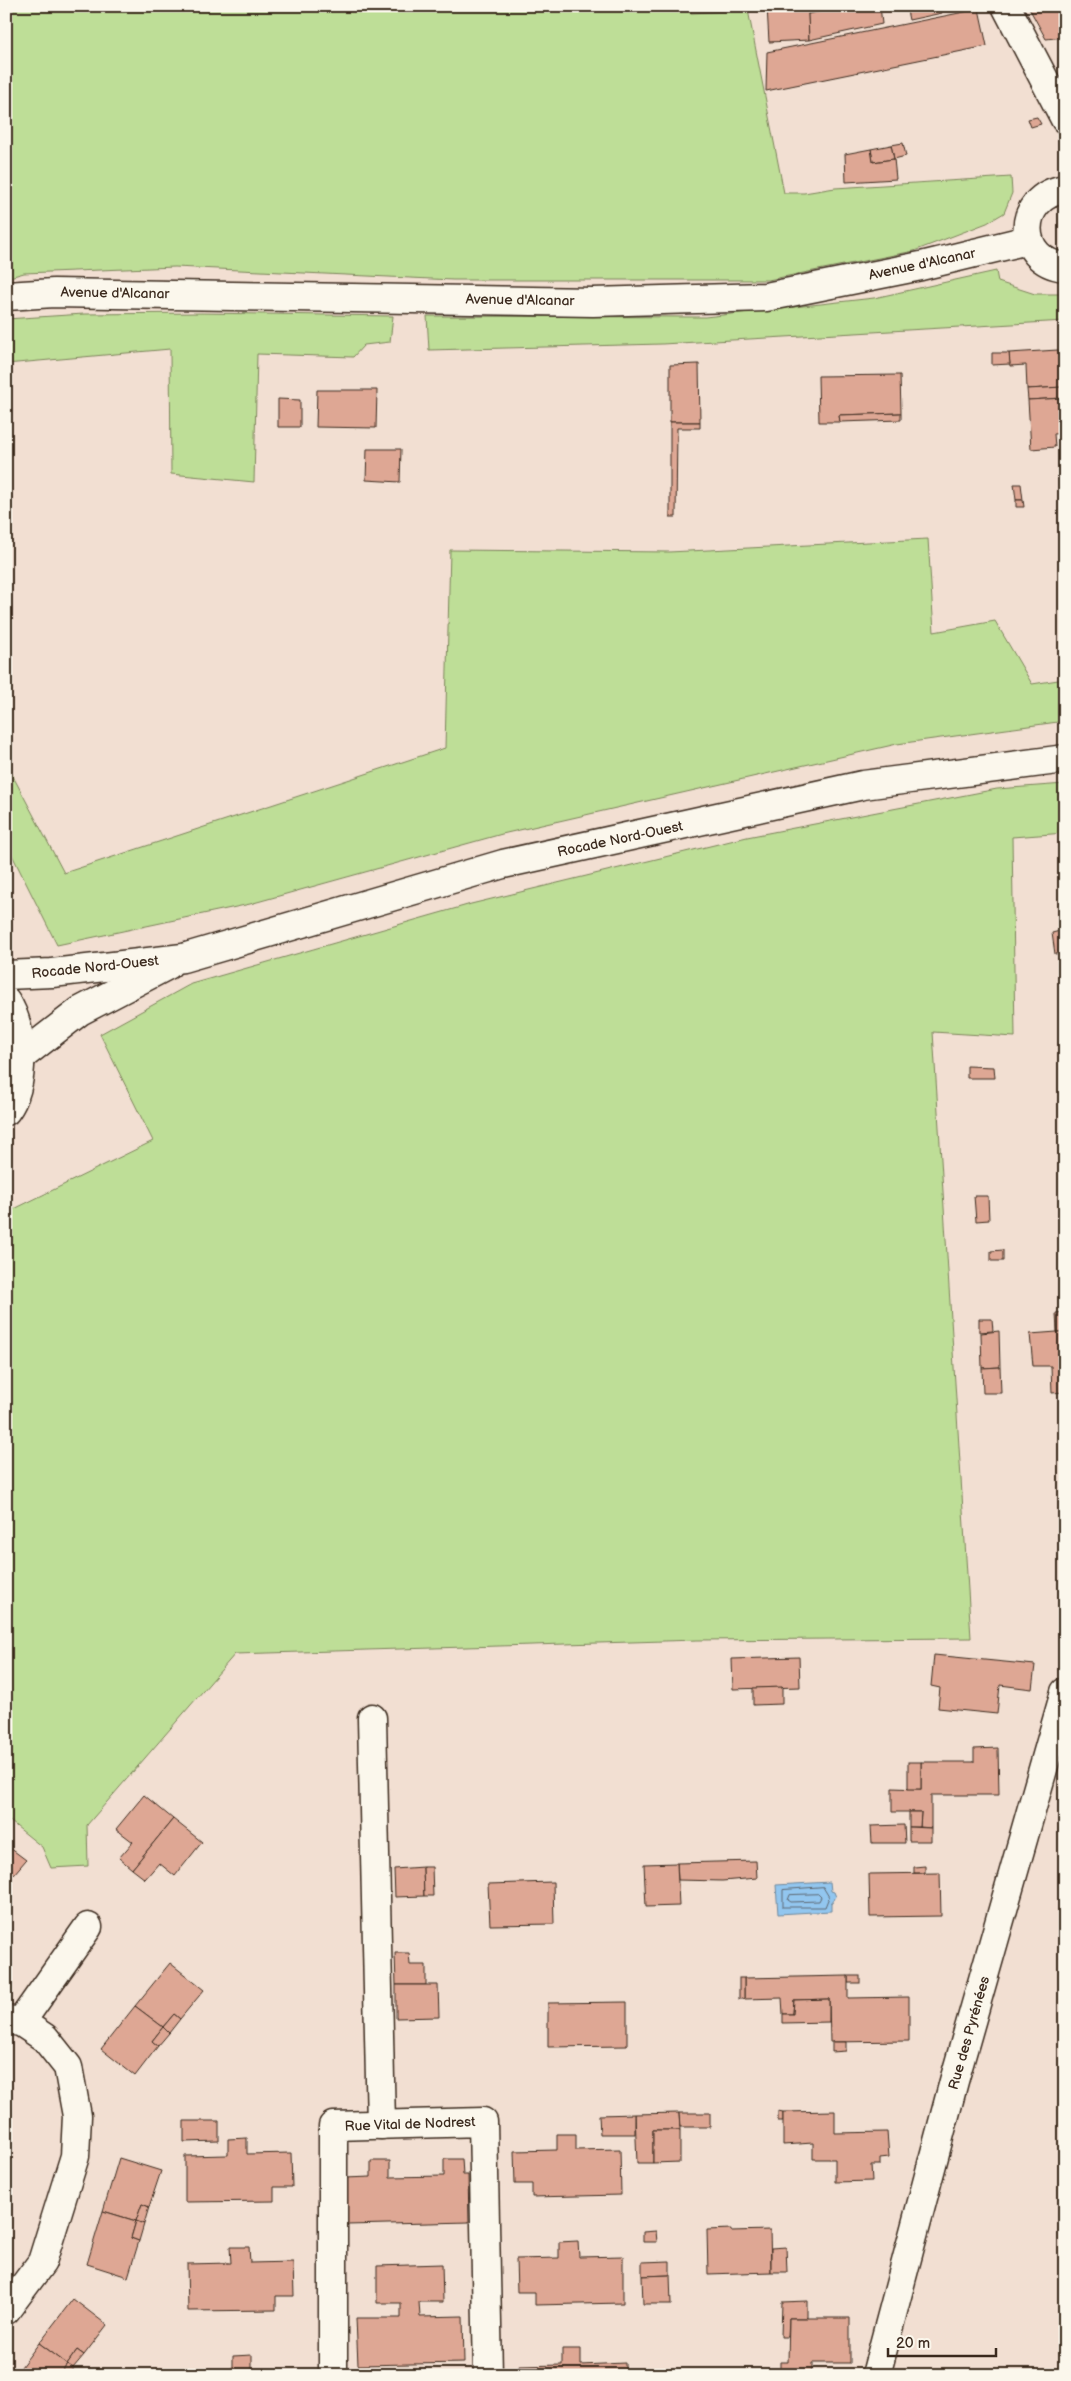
<svg xmlns="http://www.w3.org/2000/svg" width="1071" height="2381" font-family="'Balsamiq Sans',sans-serif">
  <style>
    .green { fill: #bede97; stroke: #7c845a }
    .water { fill: #92c6ef; stroke: #6f889b }
    .lines { fill: none; stroke-linecap: round; stroke-linejoin: round }
    .shore { stroke: #5e6872; stroke-width: 1 }
    .building { fill: #dea794; stroke: #3b2a1e }
    .minor-casing { stroke: #3b2a1e; stroke-width: 31 }
    .major-casing { stroke: #3b2a1e; stroke-width: 31 }
    .minor { stroke: #fbf7ec; stroke-width: 28 }
    .major { stroke: #fbf7ec; stroke-width: 28 }
    .labels { text-anchor: middle; dominant-baseline: central; stroke-width: 5; stroke-linejoin: round; paint-order: stroke }
    .street-label { font-size: 14px; fill: #3b2a1e; stroke: #fbf7ec }
  </style>
  <rect width="100%" height="100%" fill="#f2dfd2"/>
  <filter id="ink" filterUnits="userSpaceOnUse"><feTurbulence type="fractalNoise" baseFrequency=".02" numOctaves="2"/><feDisplacementMap in="SourceGraphic" scale="10" xChannelSelector="R" yChannelSelector="G"/><feConvolveMatrix kernelMatrix="1 2 1 2 8 2 1 2 1" color-interpolation-filters="sRGB"/></filter>
  <g filter="url(#ink)">
    <g class="green">
      <polygon points="6,6 691,6 691,13 748,10 784,193 804,193 835,188 1011,177 1012,193 1004,213 987,223 914,251 768,280 453,280 175,267 24,273 6,278"/>
      <polygon points="996,271 998,282 1035,294 1065,294 1065,321 662,344 429,350 427,316 705,317 874,298"/>
      <polygon points="202,313 393,316 390,342 364,345 353,357 257,354 254,482 171,474 170,349 6,364 6,319 84,314"/>
      <polygon points="928,539 934,632 995,621 1032,684 1065,679 1065,721 897,744 502,834 250,904 57,945 6,843 6,763 64,873 445,748 450,550 669,552"/>
      <polygon points="1065,784 1065,833 1012,837 1015,1037 933,1032 971,1638 697,1640 235,1654 87,1825 88,1866 51,1868 42,1847 6,1818 6,1213 153,1141 100,1034 191,984 471,904 747,837 997,789"/>
    </g>
    <polygon class="water" points="830,1882 831,1891 834,1892 836,1897 831,1903 831,1911 778,1914 776,1885"/>
    <g class="lines">
      <g class="shore">
        <polygon points="823,1887 829,1897 825,1907 783,1907 783,1890"/>
        <polygon points="818,1894 821,1897 819,1901 791,1902 788,1900 790,1895"/>
      </g>
    </g>
    <g class="building">
      <polygon points="767,6 808,6 809,40 769,42"/>
      <polygon points="849,6 880,6 882,24 809,40 808,14"/>
      <polygon points="906,6 940,6 942,13 909,20"/>
      <polygon points="1028,6 1061,6 1064,37 1046,39"/>
      <polygon points="1061,6 1065,6 1065,37 1064,37"/>
      <polygon points="979,9 987,46 766,91 767,52"/>
      <polygon points="1037,117 1041,124 1031,127 1028,119"/>
      <polygon points="903,143 906,156 894,159 891,145"/>
      <polygon points="891,145 894,159 873,162 871,149"/>
      <polygon points="871,149 873,162 894,159 896,179 846,182 845,154"/>
      <polygon points="1058,350 1065,351 1065,387 1027,389 1026,365 1010,366 1009,353"/>
      <polygon points="992,353 1009,353 1010,364 992,365"/>
      <polygon points="699,364 700,422 670,422 670,365"/>
      <polygon points="900,375 901,413 839,415 840,422 819,422 818,376"/>
      <polygon points="1062,387 1063,398 1028,400 1027,389"/>
      <polygon points="317,390 377,390 376,428 316,427"/>
      <polygon points="1063,398 1065,433 1054,434 1055,447 1031,449 1028,400"/>
      <polygon points="278,399 300,400 300,427 278,427"/>
      <polygon points="901,413 901,420 840,422 839,415"/>
      <polygon points="670,422 700,422 700,428 677,428 676,517 670,517"/>
      <polygon points="367,449 401,449 400,482 366,480"/>
      <polygon points="1014,484 1021,484 1023,500 1016,500"/>
      <polygon points="1016,500 1023,500 1024,507 1016,507"/>
      <polygon points="1060,931 1063,953 1055,954 1052,933"/>
      <polygon points="967,1066 994,1067 995,1078 967,1078"/>
      <polygon points="974,1196 988,1196 989,1220 976,1221"/>
      <polygon points="1003,1250 1003,1261 991,1261 991,1251"/>
      <polygon points="1065,1312 1065,1332 1057,1332 1056,1313"/>
      <polygon points="979,1319 992,1319 993,1331 979,1332"/>
      <polygon points="999,1331 1000,1367 982,1368 981,1333"/>
      <polygon points="1057,1332 1065,1332 1065,1392 1052,1393 1051,1366 1033,1366 1030,1334"/>
      <polygon points="1000,1367 1001,1393 983,1393 982,1368"/>
      <polygon points="934,1655 1035,1665 1032,1689 1000,1685 997,1714 938,1708 940,1688 931,1686"/>
      <polygon points="799,1657 800,1687 733,1689 732,1659"/>
      <polygon points="782,1687 782,1704 753,1705 753,1688"/>
      <polygon points="998,1748 999,1795 931,1795 931,1828 920,1827 921,1812 892,1812 892,1788 921,1789 921,1762 974,1762 974,1749"/>
      <rect x="908" y="1762" width="13" height="27"/>
      <polygon points="144,1795 173,1819 132,1869 119,1858 133,1842 116,1829"/>
      <polygon points="909,1812 921,1812 920,1827 909,1827"/>
      <polygon points="173,1819 202,1842 175,1876 159,1863 145,1879 132,1869"/>
      <polygon points="904,1825 905,1843 872,1843 871,1826"/>
      <polygon points="909,1827 931,1828 931,1841 909,1841"/>
      <polygon points="6,1845 26,1860 14,1874 6,1867"/>
      <polygon points="756,1861 757,1878 722,1881 678,1880 677,1863"/>
      <polygon points="677,1863 679,1906 646,1907 644,1864"/>
      <polygon points="925,1866 925,1873 914,1873 914,1867"/>
      <polygon points="423,1867 424,1896 395,1897 394,1869"/>
      <polygon points="423,1867 432,1867 433,1896 424,1896"/>
      <polygon points="940,1873 941,1916 870,1917 869,1874"/>
      <polygon points="553,1882 554,1924 490,1925 488,1884"/>
      <polygon points="395,1953 409,1953 410,1965 426,1965 426,1985 396,1985"/>
      <polygon points="170,1963 204,1990 180,2019 174,2014 163,2027 135,2006"/>
      <rect x="848" y="1976" width="12" height="7"/>
      <polygon points="848,1976 848,1998 909,1997 909,2041 830,2042 829,1999 794,2000 793,2014 783,2014 782,1998 744,1999 744,1978"/>
      <rect x="739" y="1978" width="5" height="21"/>
      <polygon points="396,1985 438,1985 439,2017 396,2018"/>
      <polygon points="829,1999 829,2022 783,2023 783,2014 793,2014 794,2000"/>
      <polygon points="627,2002 627,2046 548,2047 548,2003"/>
      <polygon points="135,2006 163,2027 152,2041 158,2046 135,2076 101,2049"/>
      <polygon points="174,2014 180,2019 169,2033 163,2027"/>
      <polygon points="163,2027 169,2033 158,2046 152,2041"/>
      <polygon points="832,2042 846,2042 846,2051 832,2052"/>
      <polygon points="778,2111 783,2112 783,2121 778,2121"/>
      <polygon points="835,2111 835,2133 887,2132 889,2157 880,2158 880,2165 871,2165 872,2181 835,2182 835,2159 813,2159 813,2143 783,2145 783,2112"/>
      <polygon points="679,2113 680,2130 653,2130 653,2163 637,2163 635,2114"/>
      <polygon points="679,2113 710,2113 710,2127 680,2127"/>
      <polygon points="635,2114 635,2134 600,2134 599,2115"/>
      <polygon points="184,2121 219,2121 219,2141 184,2142"/>
      <polygon points="653,2130 680,2130 680,2162 653,2163"/>
      <polygon points="557,2134 576,2134 576,2150 620,2149 621,2195 532,2197 532,2184 515,2184 514,2151 557,2150"/>
      <polygon points="247,2138 247,2154 291,2153 292,2187 274,2187 274,2201 185,2202 185,2156 228,2155 228,2139"/>
      <polygon points="119,2158 161,2171 149,2207 142,2204 136,2221 103,2211"/>
      <polygon points="444,2159 462,2159 463,2175 468,2175 469,2222 347,2225 345,2178 371,2177 371,2161 390,2161 390,2177 444,2176"/>
      <polygon points="142,2204 149,2207 144,2224 136,2221"/>
      <polygon points="103,2211 136,2221 131,2238 139,2241 128,2277 87,2264"/>
      <polygon points="136,2221 144,2224 139,2241 131,2238"/>
      <polygon points="731,2229 731,2231 770,2230 771,2272 708,2274 707,2230"/>
      <polygon points="656,2231 657,2242 643,2242 643,2232"/>
      <polygon points="578,2241 579,2257 623,2256 623,2303 535,2305 535,2292 517,2292 516,2259 559,2258 559,2242"/>
      <polygon points="230,2247 249,2247 250,2263 293,2262 294,2296 276,2296 276,2310 188,2311 187,2264 231,2263"/>
      <polygon points="786,2247 787,2272 771,2272 771,2248"/>
      <polygon points="670,2261 670,2275 642,2276 642,2262"/>
      <polygon points="442,2264 443,2302 419,2302 420,2317 463,2316 464,2363 358,2365 356,2318 401,2318 401,2303 377,2303 377,2266"/>
      <polygon points="670,2275 671,2304 643,2304 642,2276"/>
      <polygon points="73,2299 107,2325 84,2355 77,2350 67,2364 39,2343"/>
      <polygon points="807,2301 807,2318 789,2318 788,2337 781,2337 782,2302"/>
      <polygon points="789,2318 850,2318 850,2363 812,2363 812,2369 807,2375 780,2375 780,2362 788,2362"/>
      <polygon points="39,2343 67,2364 59,2375 15,2375"/>
      <polygon points="562,2349 581,2349 581,2365 625,2363 625,2375 519,2375 519,2366 562,2365"/>
      <polygon points="77,2350 84,2355 73,2368 67,2364"/>
      <polygon points="252,2355 252,2372 295,2371 295,2375 189,2375 189,2373 233,2372 233,2356"/>
      <polygon points="67,2364 73,2368 69,2375 59,2375"/>
    </g>
    <g class="lines">
      <defs>
        <g id="minor">
          <polyline points="372,1718 381,2125"/>
          <polyline points="6,2020 21,2022 45,2038 68,2067 77,2116 75,2156 42,2262 6,2310"/>
          <polyline points="21,2022 88,1927"/>
          <polyline points="333,2375 333,2126 483,2122 488,2375"/>
          <polyline points="876,2375 954,2081 1065,1692"/>
        </g>
        <g id="major">
          <polyline points="1006,6 1065,119"/>
          <path d="M 1065,189 C 1015,196 1015,262 1065,267"/>
          <polyline points="6,296 54,293 593,302 766,297 921,266 1028,240"/>
          <polyline points="6,975 52,973 183,958 503,864 863,785 1065,759"/>
          <path d="M 6,1001 C 24,1028 26,1084 6,1111"/>
          <polyline points="22,1056 80,1011 168,965"/>
        </g>
      </defs>
      <use href="#minor" class="minor-casing"/>
      <use href="#major" class="major-casing"/>
      <use href="#minor" class="minor"/>
      <use href="#major" class="major"/>
    </g>
  </g>
  <g class="labels">
    <g class="street-label">
      <text transform="translate(922 264) rotate(-12)">Avenue d'Alcanar</text>
      <text transform="translate(115 293) rotate(1)">Avenue d'Alcanar</text>
      <text transform="translate(520 300) rotate(1)">Avenue d'Alcanar</text>
      <text transform="translate(620 839) rotate(-12)">Rocade Nord-Ouest</text>
      <text transform="translate(95 967) rotate(-6)">Rocade Nord-Ouest</text>
      <text transform="translate(969 2033) rotate(-74)">Rue des Pyrénées</text>
      <text transform="translate(410 2124) rotate(-2)">Rue Vital de Nodrest</text>
    </g>
  </g>
  <rect width="1071" height="2381" fill="none" stroke="#fbf7ec" stroke-width="25"/>
  <rect x="12" y="12" width="1046" height="2356" fill="none" stroke="#3b2a1e" stroke-width="2" filter="url(#ink)"/>
  <path d="M888 2348v8h108v-8" fill="none" stroke="#3b2a1e" stroke-width="2.5"/>
  <text x="896" y="2348" font-size="15" fill="#3b2a1e" stroke="#fbf7ec" stroke-width="4" paint-order="stroke">20 m</text>
</svg>
